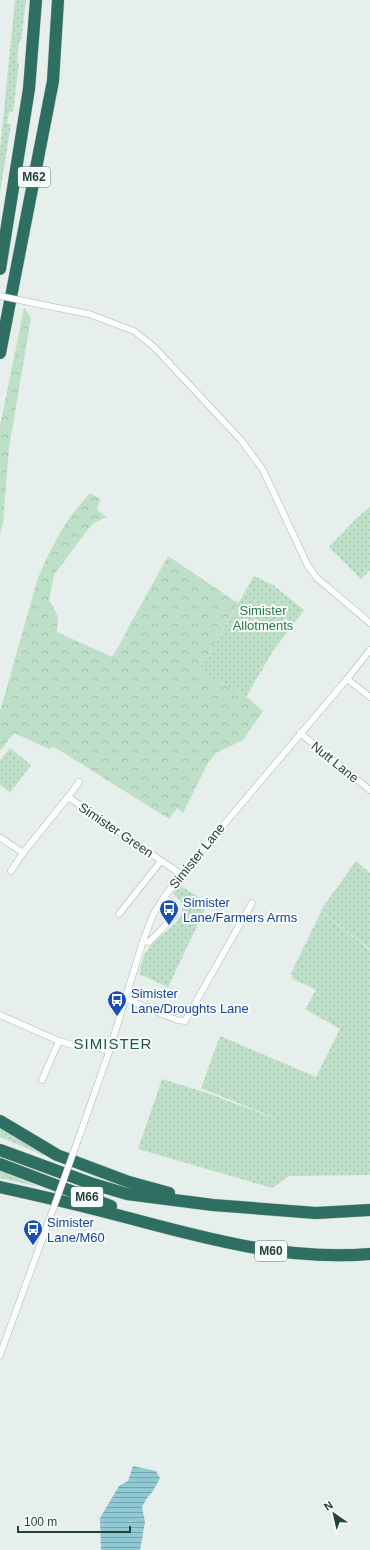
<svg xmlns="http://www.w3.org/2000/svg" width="370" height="1550" font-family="Arial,sans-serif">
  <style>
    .green { fill: url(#green-dots) }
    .forest { fill: url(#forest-crowns) }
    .water { fill: url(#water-rules) }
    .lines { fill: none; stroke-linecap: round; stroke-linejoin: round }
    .street-casing { stroke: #a8b8b2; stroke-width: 7 }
    .highway-casing { stroke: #c2cac8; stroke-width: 13 }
    .street { stroke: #fff; stroke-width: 6 }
    .highway { stroke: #2f6f62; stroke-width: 12 }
    .street-bridge-casing { stroke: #a8b8b2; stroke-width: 7; stroke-linecap: butt }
    .street-bridge { stroke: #fff; stroke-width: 6 }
    .labels { text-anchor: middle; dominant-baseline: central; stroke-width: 4; stroke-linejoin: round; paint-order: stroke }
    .shield { fill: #f7fbf9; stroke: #637a73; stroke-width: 1 }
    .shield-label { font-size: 12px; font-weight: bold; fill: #24423a }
    .park-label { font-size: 13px; fill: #2d7a4b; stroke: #f7fbf9 }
    .street-label { font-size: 13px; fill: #24423a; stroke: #f7fbf9 }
    .transit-label { font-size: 13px; fill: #164399; stroke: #f7fbf9; text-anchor: start }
    .quarter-label { font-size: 15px; letter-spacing: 1px; fill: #1f5548; stroke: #f7fbf9 }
  </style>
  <defs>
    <pattern id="green-dots" width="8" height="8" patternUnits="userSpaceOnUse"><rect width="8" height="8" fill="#bfe0c8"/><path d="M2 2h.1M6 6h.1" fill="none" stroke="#a4c1ad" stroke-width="1.8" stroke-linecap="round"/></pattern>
    <pattern id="forest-crowns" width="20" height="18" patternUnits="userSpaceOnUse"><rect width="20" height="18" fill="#bfe0c8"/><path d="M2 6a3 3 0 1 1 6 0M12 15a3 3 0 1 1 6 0" fill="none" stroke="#a4c1ad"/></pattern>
    <pattern id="water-rules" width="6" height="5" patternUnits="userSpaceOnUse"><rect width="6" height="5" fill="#8ec9d4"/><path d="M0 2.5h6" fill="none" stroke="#74a5ad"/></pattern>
  </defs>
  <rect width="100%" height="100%" fill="#e6efeb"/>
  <g class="green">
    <polygon points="15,0 26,0 21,42 19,42 17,63 19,63 13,112 9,112 7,123 11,124 0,193 0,150"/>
    <polygon points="370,507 370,570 361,579 329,547 355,520"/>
    <polygon points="254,576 273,585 304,610 273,651 246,697 199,671"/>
    <polygon points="10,748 31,765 10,793 0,784 0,760"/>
    <polygon points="356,861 370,873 370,949 320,911"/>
    <polygon points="179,885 208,903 168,987 139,974 144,955 151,945 176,923 182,913 182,903 173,893"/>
    <polygon points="321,912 370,950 370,1175 289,1176 272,1188 138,1149 162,1079 207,1093 282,1121 201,1088 220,1036 316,1077 340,1029 305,1009 316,990 293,979 291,973"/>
    <polygon points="0,1128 62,1163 0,1137"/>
    <polygon points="0,1171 40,1187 0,1178"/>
  </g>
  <g class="forest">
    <polygon points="24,308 31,318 9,448 3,522 0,535 0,426"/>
    <path d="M 90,493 L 100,499 L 97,510 L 107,517 L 92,524 L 54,575 L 49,600 L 58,616 L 57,632 L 112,657 L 121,642 L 127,630 L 168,556 L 238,603 L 199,671 L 248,698 L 263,711 L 243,740 L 216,753 L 208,763 L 183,813 L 177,808 L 169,819 L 56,748 L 53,747 L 49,749 L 14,733 L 0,751 L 0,711 L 38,578 C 50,548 67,517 90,493 Z"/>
  </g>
  <polygon class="water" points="133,1466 156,1471 160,1478 153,1491 147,1498 142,1507 145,1522 140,1550 101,1550 100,1518 119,1486 128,1481"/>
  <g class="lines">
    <defs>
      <g id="street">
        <polyline points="43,305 89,314 134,331 154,347 241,440 263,470 308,566 317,578 370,623"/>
        <polyline points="347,679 370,697"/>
        <polyline points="300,733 370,790"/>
        <polyline points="68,797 79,782"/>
        <polyline points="1,838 23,853"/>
        <polyline points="11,871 23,853 68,797 182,875"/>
        <polyline points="119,914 161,861"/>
        <polyline points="143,941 149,942 161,930 174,915 171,903 164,897"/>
        <polyline points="126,999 177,1020 185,1021 252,903"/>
        <polyline points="0,1015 59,1041 73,1045 90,1044 109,1052"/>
        <polyline points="42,1080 59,1041"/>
        <polyline points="84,1123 109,1052 143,941 153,915 164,897 204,848 347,679 370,650"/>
        <polyline points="0,1355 42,1240"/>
      </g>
      <g id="highway">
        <polyline points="0,269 29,89 36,0"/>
        <polyline points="0,353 53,81 58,0"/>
        <polyline points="0,1121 57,1155 129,1182 169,1193"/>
        <polyline points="0,1150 90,1183 127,1194 213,1205 316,1213 370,1210"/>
        <polyline points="0,1164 111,1206"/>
        <path d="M 0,1187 C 41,1196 81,1205 121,1216 C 203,1238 285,1261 370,1254"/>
      </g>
    </defs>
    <use href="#street" class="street-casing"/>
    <use href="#highway" class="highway-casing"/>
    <use href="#street" class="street"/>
    <use href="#highway" class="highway"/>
    <defs>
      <g id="street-bridge">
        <polyline points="0,296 43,305"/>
        <polyline points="42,1240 84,1123"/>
      </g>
    </defs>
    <use href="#street-bridge" class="street-bridge-casing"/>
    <use href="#street-bridge" class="street-bridge"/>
  </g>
  <defs>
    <symbol id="bus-pin" viewBox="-11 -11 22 30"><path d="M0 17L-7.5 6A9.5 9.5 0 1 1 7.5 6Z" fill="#1a4fb4" stroke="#f7fbf9"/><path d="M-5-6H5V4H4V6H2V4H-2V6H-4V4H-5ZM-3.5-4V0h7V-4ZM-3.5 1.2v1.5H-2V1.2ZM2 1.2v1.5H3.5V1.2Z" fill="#fff"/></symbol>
  </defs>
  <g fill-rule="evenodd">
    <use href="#bus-pin" x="158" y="898" width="22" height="30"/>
    <use href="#bus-pin" x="106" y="989" width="22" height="30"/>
    <use href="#bus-pin" x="22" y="1218" width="22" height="30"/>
  </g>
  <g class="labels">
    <g class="shield">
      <rect x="18" y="167" width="32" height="20" rx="3"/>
      <rect x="71" y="1187" width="32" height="20" rx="3"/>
      <rect x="255" y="1241" width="32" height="20" rx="3"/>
    </g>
    <g class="shield-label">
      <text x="34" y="177">M62</text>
      <text x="87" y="1197">M66</text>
      <text x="271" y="1251">M60</text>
    </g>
    <g class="park-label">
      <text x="263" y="610">Simister<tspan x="263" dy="15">Allotments</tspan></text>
    </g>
    <g class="street-label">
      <text transform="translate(335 762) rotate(39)">Nutt Lane</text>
      <text transform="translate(116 830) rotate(34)">Simister Green</text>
      <text transform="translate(197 856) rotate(-51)">Simister Lane</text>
    </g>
    <g class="transit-label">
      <text x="183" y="902">Simister<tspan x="183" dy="15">Lane/Farmers Arms</tspan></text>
      <text x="131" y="993">Simister<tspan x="131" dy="15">Lane/Droughts Lane</tspan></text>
      <text x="47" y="1222">Simister<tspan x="47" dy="15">Lane/M60</tspan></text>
    </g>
    <g class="quarter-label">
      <text x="113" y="1043">SIMISTER</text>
    </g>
  </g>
  <g transform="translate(334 1514) rotate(326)" stroke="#f7fbf9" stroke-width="3" paint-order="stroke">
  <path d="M0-3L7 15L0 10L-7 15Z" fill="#24423a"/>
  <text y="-6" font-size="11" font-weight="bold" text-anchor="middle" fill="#24423a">N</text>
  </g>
  <path d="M18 1526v6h112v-6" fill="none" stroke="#24423a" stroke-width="2"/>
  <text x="24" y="1526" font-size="12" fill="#24423a" stroke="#f7fbf9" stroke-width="3" paint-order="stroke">100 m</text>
</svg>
